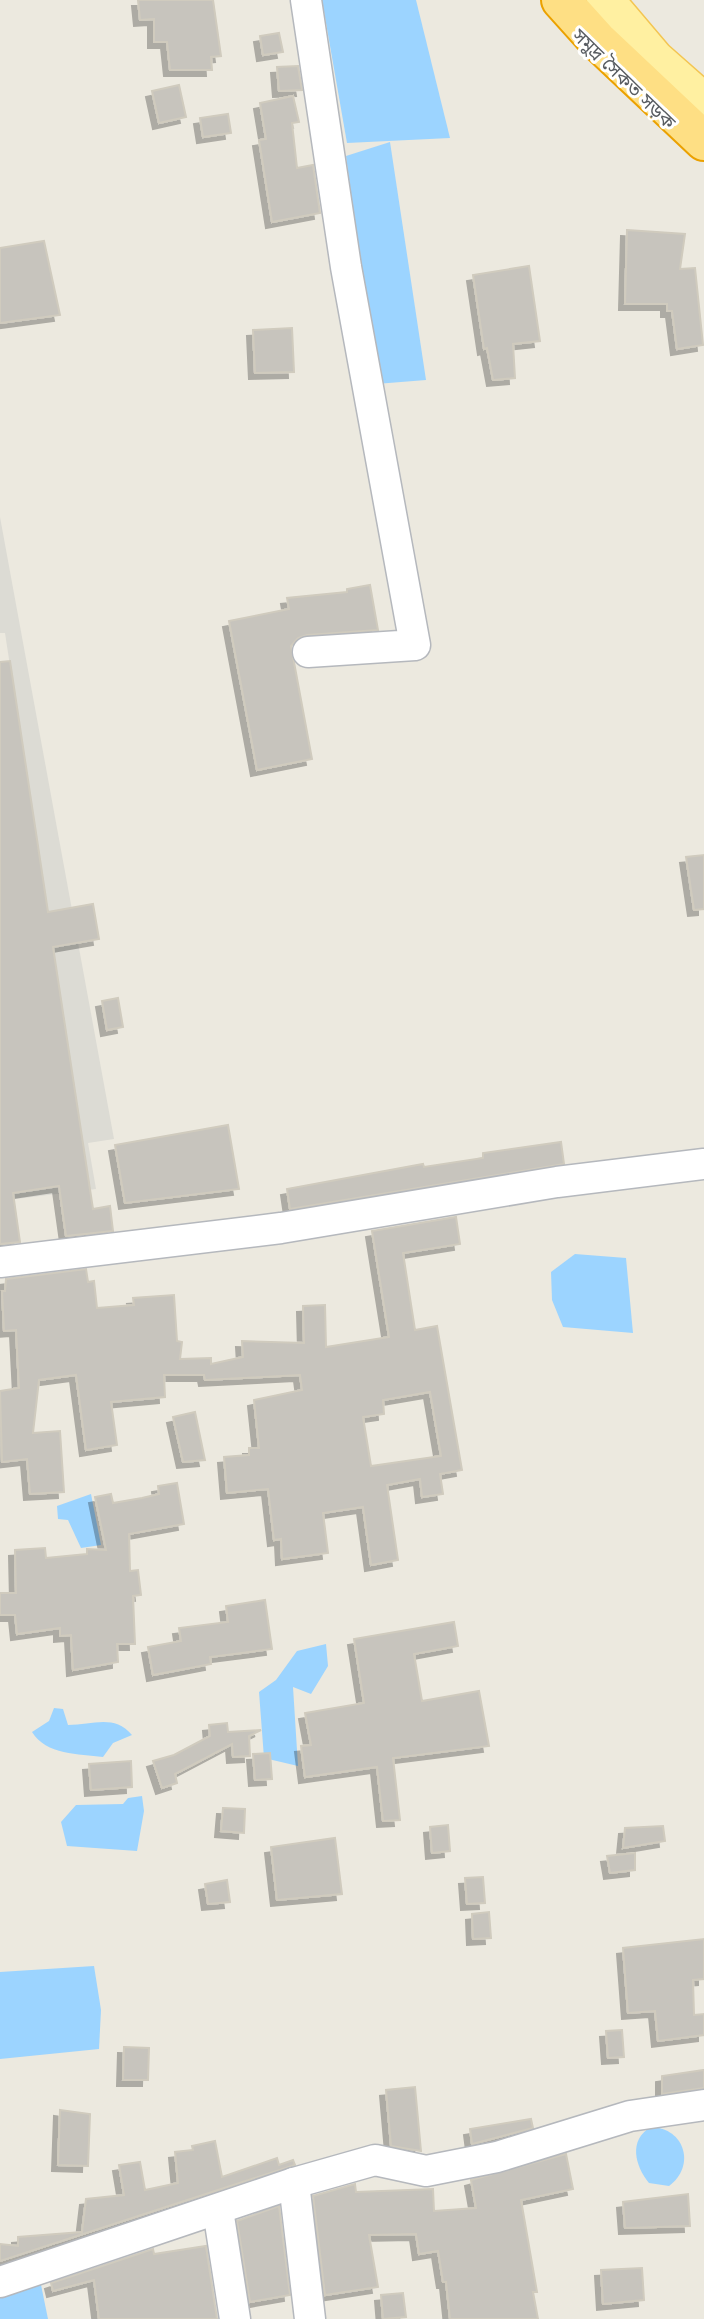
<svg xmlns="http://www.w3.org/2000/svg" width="704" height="2319" font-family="Inter,'Noto Sans Bengali',sans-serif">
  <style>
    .industrial { fill: #dcdbd4 }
    .water { fill: #9cd4ff }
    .building { fill: #c7c4bd; stroke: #d0cbbe; stroke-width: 2; fill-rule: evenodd; filter: url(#shadow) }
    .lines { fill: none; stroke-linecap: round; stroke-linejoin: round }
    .minor-casing { stroke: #b5b8bd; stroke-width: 33 }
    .major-casing { stroke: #f3c552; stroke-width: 40 }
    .highway-casing { stroke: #eba100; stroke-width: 42 }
    .minor { stroke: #fff; stroke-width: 30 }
    .major { stroke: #fff0a1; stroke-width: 37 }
    .highway { stroke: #fedf84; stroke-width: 38 }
    .labels { text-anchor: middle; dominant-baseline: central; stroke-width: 6; stroke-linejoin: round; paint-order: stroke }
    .street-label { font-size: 19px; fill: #585c61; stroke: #fff }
  </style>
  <defs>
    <filter id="shadow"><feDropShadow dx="-6" dy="6" stdDeviation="0" flood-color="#0004"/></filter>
  </defs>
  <rect width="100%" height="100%" fill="#ece9df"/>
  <polygon class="industrial" points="0,517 114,1139 88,1143 96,1189 0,1201 0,1195 89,1181 5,633 0,633"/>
  <g class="water">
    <polygon points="322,0 416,0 450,138 347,143"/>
    <polygon points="390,142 426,380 376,384 346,156"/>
    <polygon points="575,1254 626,1258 633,1333 563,1327 552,1300 551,1272"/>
    <polygon points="91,1494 101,1545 81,1548 68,1520 58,1519 57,1506"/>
    <polygon points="326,1644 328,1666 311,1694 293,1687 298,1766 264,1758 259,1692 276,1680 297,1651"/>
    <path d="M 54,1708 L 63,1709 L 68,1725 C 93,1725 114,1714 132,1735 L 113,1743 L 103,1757 C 79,1754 46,1755 32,1732 L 49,1721 Z"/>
    <polygon points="142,1796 144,1811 137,1851 67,1846 61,1822 76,1805 123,1804 128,1798"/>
    <polygon points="94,1966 101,2010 99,2049 0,2059 0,1972"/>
    <path d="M 651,2127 C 685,2128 696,2166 669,2186 L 649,2183 C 635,2166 628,2140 651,2127 Z"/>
    <polygon points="39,2275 48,2319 0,2319 0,2289"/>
  </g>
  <g class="building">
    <polygon points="138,0 213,0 221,56 211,57 212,70 170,70 167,42 154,42 154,19 140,20"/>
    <polygon points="279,33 283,52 263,55 260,36"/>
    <polygon points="298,66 302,90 279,91 277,67"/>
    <polygon points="179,85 186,117 159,123 152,91"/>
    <polygon points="293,96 299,122 292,123 297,168 313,165 320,213 272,222 259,140 266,139 260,103"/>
    <polygon points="228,114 231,133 203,137 200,118"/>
    <polygon points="627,230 685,234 680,269 695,268 703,345 677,349 672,311 667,311 667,304 625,304"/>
    <polygon points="44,241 60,315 0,323 0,248"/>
    <polygon points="529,266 540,341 513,344 515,378 493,380 487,348 484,349 473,275"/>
    <polygon points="292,328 294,372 255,373 253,330"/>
    <polygon points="370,585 378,630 307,635 298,638 291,646 312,759 257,770 229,621 289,609 287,598 347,592 347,589"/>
    <polygon points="10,661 48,912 93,904 99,939 53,947 93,1209 110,1206 113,1231 66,1236 59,1186 13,1193 20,1242 0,1244 0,662"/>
    <polygon points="704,855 704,909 694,910 686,857"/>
    <polygon points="118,998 123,1027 107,1030 102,1001"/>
    <polygon points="228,1125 239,1189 125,1203 115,1145"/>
    <polygon points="561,1142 564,1164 290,1209 287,1189 423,1164 424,1167 483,1158 483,1153"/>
    <path d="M 456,1217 L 460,1244 L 403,1253 L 415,1330 L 437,1326 L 462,1470 L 440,1474 L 443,1494 L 422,1497 L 420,1479 L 387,1485 L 398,1560 L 371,1565 L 363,1507 L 323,1513 L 328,1553 L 282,1559 L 281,1539 L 274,1540 L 268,1489 L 227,1493 L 224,1457 L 249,1455 L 249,1448 L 259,1448 L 254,1400 L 302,1390 L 300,1375 L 205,1380 L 204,1375 L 164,1375 L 165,1397 L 111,1402 L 117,1445 L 86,1450 L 76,1375 L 39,1380 L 33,1433 L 60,1431 L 64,1492 L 30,1494 L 27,1459 L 2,1462 L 0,1391 L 19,1388 L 16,1330 L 4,1331 L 2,1291 L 5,1291 L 6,1279 L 86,1269 L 88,1282 L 94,1281 L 97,1308 L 134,1305 L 133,1298 L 174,1295 L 177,1341 L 182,1342 L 180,1359 L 211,1358 L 211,1364 L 243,1357 L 242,1341 L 304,1343 L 303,1306 L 325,1305 L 326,1347 L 389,1337 L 372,1231 ZM 430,1392 L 441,1456 L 371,1466 L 363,1417 L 384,1414 L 383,1400 Z"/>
    <polygon points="195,1412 205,1460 183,1462 173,1417"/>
    <polygon points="177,1483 184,1524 129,1534 130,1571 138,1570 141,1595 133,1596 135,1644 117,1644 118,1662 73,1670 71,1635 60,1636 60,1628 17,1634 15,1615 0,1615 0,1593 16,1593 15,1550 45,1548 46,1558 87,1554 87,1549 106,1550 95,1497 111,1494 113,1503 142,1498 159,1494 158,1486"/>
    <polygon points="265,1600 272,1649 210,1657 211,1664 153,1675 148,1647 181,1641 179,1628 228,1622 226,1606"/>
    <polygon points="454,1622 458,1646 414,1654 422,1701 479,1691 489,1746 393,1758 400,1820 383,1821 377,1767 305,1777 301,1746 311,1745 305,1713 364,1703 354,1639"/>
    <polygon points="227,1723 228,1732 261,1730 249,1736 250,1756 233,1757 232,1744 175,1774 177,1783 162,1788 153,1761 174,1755 210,1736 209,1725"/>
    <polygon points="270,1753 272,1779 255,1780 253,1754"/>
    <polygon points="131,1761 132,1787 91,1790 89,1764"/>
    <polygon points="223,1808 245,1809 244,1833 221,1831"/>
    <polygon points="448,1825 450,1851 432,1853 430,1827"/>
    <polygon points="663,1826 665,1841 623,1848 625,1828"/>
    <polygon points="335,1838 342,1894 277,1900 271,1847"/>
    <polygon points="635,1853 635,1870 610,1873 607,1856"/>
    <polygon points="483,1877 485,1903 467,1904 465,1878"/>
    <polygon points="227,1880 230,1902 208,1904 205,1884"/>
    <polygon points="489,1912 491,1938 473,1939 472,1914"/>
    <polygon points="704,1939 704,1979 693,1980 694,2015 704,2014 704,2035 658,2041 655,2011 628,2013 623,1948"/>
    <polygon points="622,2030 624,2057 608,2058 606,2031"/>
    <polygon points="124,2047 149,2048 148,2080 123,2080"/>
    <polygon points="704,2070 704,2088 662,2094 662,2076"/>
    <polygon points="415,2087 421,2151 391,2146 386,2090"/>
    <polygon points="60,2110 90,2114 88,2166 58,2165"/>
    <polygon points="531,2119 533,2128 472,2144 470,2129"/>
    <polygon points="215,2141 222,2177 277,2158 279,2165 293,2160 295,2165 0,2261 0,2244 18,2246 18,2237 82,2232 86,2199 124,2195 119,2165 140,2162 145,2190 178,2183 175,2152 193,2150 192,2146"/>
    <polygon points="566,2154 573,2189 521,2200 537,2292 533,2292 538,2319 450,2319 446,2282 443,2282 438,2251 419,2254 416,2234 369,2235 378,2287 325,2295 313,2196 355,2184 356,2192 433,2189 434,2211 476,2208 471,2180"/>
    <polygon points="688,2194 690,2226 625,2228 623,2202"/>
    <polygon points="279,2206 290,2295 250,2302 237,2221"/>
    <polygon points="206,2246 217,2319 99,2319 94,2280 53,2291 51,2283 153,2249 154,2254"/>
    <polygon points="642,2268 644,2300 603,2304 601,2270"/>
    <polygon points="403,2293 406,2317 383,2319 381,2295"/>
  </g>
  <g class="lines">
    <defs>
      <g id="minor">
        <polyline points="306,0 346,267 415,645 308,652"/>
        <polyline points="0,1262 281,1228 557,1182 704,1164"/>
        <polyline points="294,2183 310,2319"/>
        <polyline points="218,2210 235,2319"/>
        <polyline points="0,2282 294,2183 375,2160 426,2171 497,2157 630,2116 704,2105"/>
      </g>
      <polyline id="major" points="605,0 655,59 704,102"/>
      <polyline id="highway" points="561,0 597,40 704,141"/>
    </defs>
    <use href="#minor" class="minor-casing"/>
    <use href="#major" class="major-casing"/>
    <use href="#highway" class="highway-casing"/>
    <use href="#minor" class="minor"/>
    <use href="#major" class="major"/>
    <use href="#highway" class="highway"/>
  </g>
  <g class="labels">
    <g class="street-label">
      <text transform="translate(624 79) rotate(44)">সমুদ্র সৈকত সড়ক</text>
    </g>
  </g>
</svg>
